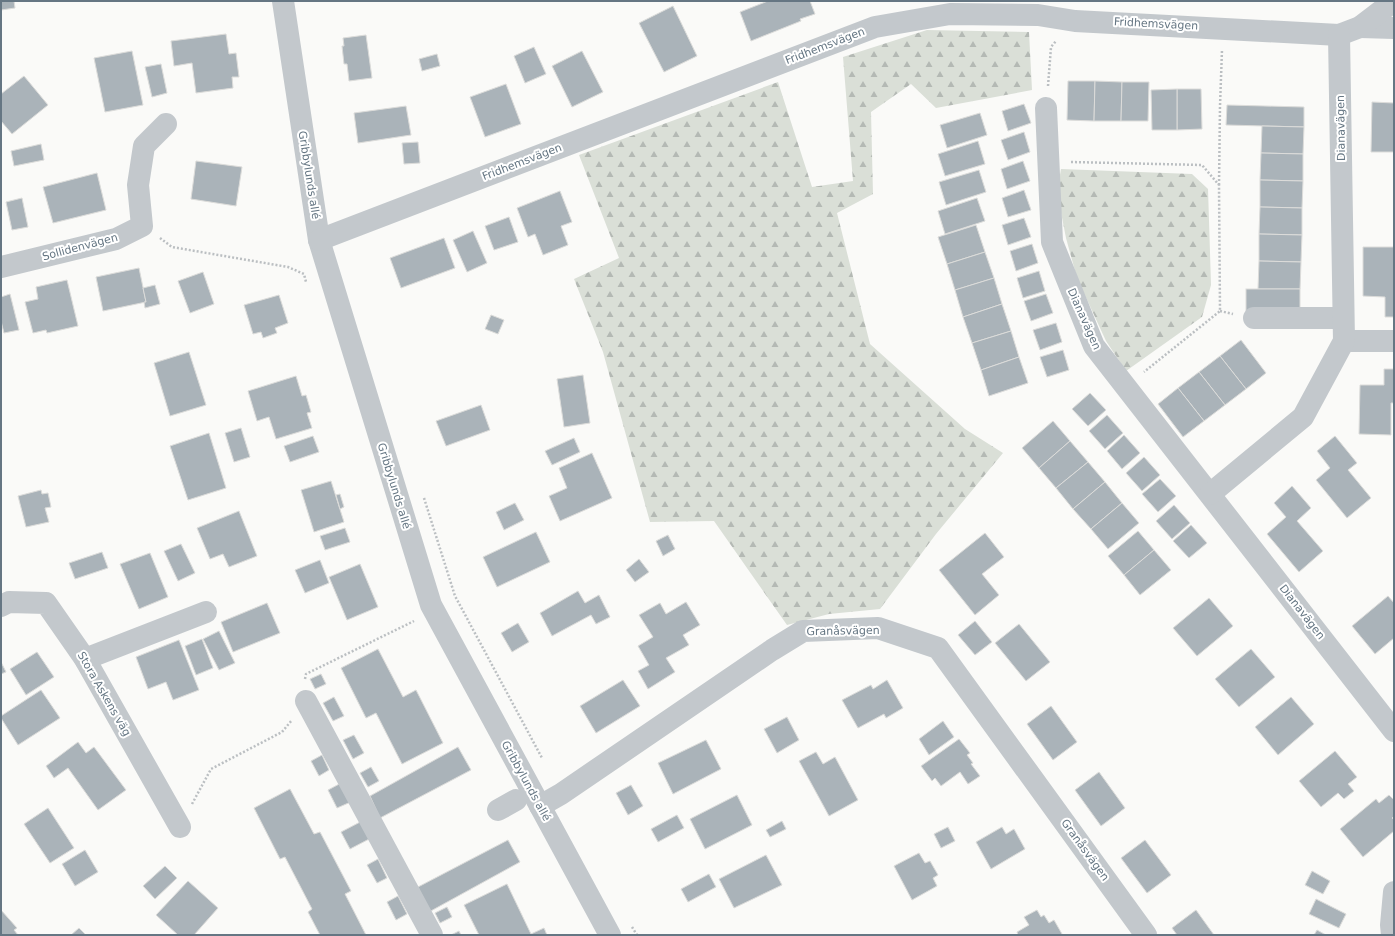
<svg xmlns="http://www.w3.org/2000/svg" width="1395" height="936" font-family="'DejaVu Sans',sans-serif">
  <style>
    .forest { fill: url(#forest-firs) }
    .building { fill: #aab3b9; stroke: #dcdcda }
    .lines { fill: none; stroke-linecap: round; stroke-linejoin: round }
    .path { stroke: #bbbfc2; stroke-width: 2.5; stroke-dasharray: 2 2; stroke-linecap: butt }
    .minor { stroke: #c3c8cc; stroke-width: 22 }
    .labels { text-anchor: middle; dominant-baseline: central; stroke-width: 4; stroke-linejoin: round; paint-order: stroke }
    .street-label { font-size: 11px; fill: #657683; stroke: #fff }
  </style>
  <defs>
    <pattern id="forest-firs" width="22" height="20" patternUnits="userSpaceOnUse"><rect width="22" height="20" fill="#dadfd7"/><path d="M5 1l3.5 6h-7zM16 11l3.5 6h-7z" fill="#b4b9b4"/></pattern>
  </defs>
  <rect width="100%" height="100%" fill="#fafaf8"/>
  <g class="forest">
    <polygon points="927,30 1029,32 1032,90 936,108 911,84 871,112 873,194 837,213 870,344 965,429 1003,453 936,534 880,609 829,614 787,625 714,521 650,522 603,352 574,279 619,258 579,155 778,82 812,187 853,181 843,57"/>
    <polygon points="1061,169 1192,174 1208,189 1211,285 1202,317 1126,371 1106,341 1077,278 1066,238 1057,192"/>
  </g>
  <g class="building">
    <polygon points="1,1 14,1 15,8 1,10"/>
    <polygon points="768,1 810,1 815,14 800,19 801,21 751,41 740,12"/>
    <polygon points="673,6 697,56 664,72 639,23"/>
    <polygon points="226,34 229,54 236,53 239,77 232,77 233,88 196,93 192,63 174,66 171,41"/>
    <polygon points="366,35 372,78 349,81 347,64 344,64 342,46 344,46 343,38"/>
    <polygon points="534,47 546,74 525,83 514,56"/>
    <polygon points="132,51 143,105 105,112 94,58"/>
    <polygon points="582,51 603,92 572,107 552,66"/>
    <polygon points="437,54 440,66 422,71 419,59"/>
    <polygon points="161,64 167,93 152,97 145,67"/>
    <polygon points="24,76 48,105 12,134 1,121 1,94"/>
    <polygon points="1068,81 1095,81 1094,121 1067,120"/>
    <polygon points="1095,81 1122,82 1121,121 1094,121"/>
    <polygon points="1122,82 1149,82 1148,121 1121,121"/>
    <polygon points="506,84 521,124 485,137 470,97"/>
    <polygon points="1177,89 1201,89 1202,129 1177,130"/>
    <polygon points="1177,89 1177,130 1152,130 1151,90"/>
    <polygon points="1372,102 1394,103 1394,152 1371,152"/>
    <polygon points="1024,104 1031,123 1008,131 1002,111"/>
    <polygon points="1227,105 1304,107 1304,127 1226,125"/>
    <polygon points="406,106 411,135 358,143 354,113"/>
    <polygon points="980,113 987,135 947,148 940,125"/>
    <polygon points="1262,126 1304,127 1303,154 1261,153"/>
    <polygon points="1024,132 1030,152 1008,160 1001,140"/>
    <polygon points="978,141 985,164 945,176 938,154"/>
    <polygon points="418,142 420,163 404,164 402,143"/>
    <polygon points="41,144 44,160 14,166 11,151"/>
    <polygon points="1261,153 1303,154 1303,181 1260,180"/>
    <polygon points="196,161 242,167 236,206 191,199"/>
    <polygon points="1023,161 1030,181 1007,189 1001,169"/>
    <polygon points="979,170 986,192 946,205 939,182"/>
    <polygon points="97,173 106,210 53,223 43,187"/>
    <polygon points="1260,180 1303,181 1302,208 1260,207"/>
    <polygon points="1024,190 1031,210 1008,217 1002,198"/>
    <polygon points="560,191 572,222 561,226 568,245 543,255 535,234 528,237 517,208"/>
    <polygon points="22,198 28,227 12,230 6,202"/>
    <polygon points="977,198 985,221 945,234 938,211"/>
    <polygon points="1260,207 1302,208 1302,235 1259,234"/>
    <polygon points="509,217 518,242 494,250 485,226"/>
    <polygon points="1024,218 1031,237 1008,245 1002,225"/>
    <polygon points="976,225 985,252 947,264 938,237"/>
    <polygon points="473,231 487,263 467,272 453,240"/>
    <polygon points="1259,234 1302,235 1301,262 1259,261"/>
    <polygon points="444,238 455,268 401,288 390,258"/>
    <polygon points="1032,244 1038,263 1016,271 1010,251"/>
    <polygon points="1363,247 1394,247 1394,317 1385,317 1385,297 1363,296"/>
    <polygon points="985,252 994,278 955,290 947,264"/>
    <polygon points="1259,261 1301,262 1300,289 1258,289"/>
    <polygon points="139,268 146,302 103,311 96,277"/>
    <polygon points="1039,271 1045,291 1023,298 1017,278"/>
    <polygon points="203,272 214,304 190,313 178,281"/>
    <polygon points="994,278 1002,304 963,317 955,290"/>
    <polygon points="67,280 78,326 47,333 46,330 33,333 25,302 38,299 36,287"/>
    <polygon points="155,285 160,304 145,308 144,302 146,302 143,288"/>
    <rect x="1246" y="289" width="54" height="23"/>
    <polygon points="10,294 19,330 4,333 1,321 1,297"/>
    <polygon points="1046,294 1053,313 1031,321 1024,301"/>
    <polygon points="279,295 288,323 275,328 277,333 263,338 261,332 253,334 244,305"/>
    <polygon points="1002,304 1011,331 972,343 963,317"/>
    <polygon points="491,315 504,320 498,334 485,329"/>
    <polygon points="1056,323 1062,342 1040,350 1033,330"/>
    <polygon points="1011,331 1019,357 981,370 972,343"/>
    <polygon points="1241,340 1266,373 1246,389 1220,356"/>
    <polygon points="1063,350 1069,370 1047,377 1040,357"/>
    <polygon points="189,352 206,405 170,416 154,363"/>
    <polygon points="1220,356 1246,389 1225,405 1199,372"/>
    <polygon points="1019,357 1028,383 989,396 981,370"/>
    <polygon points="1384,369 1394,369 1394,403 1391,403 1391,435 1359,434 1360,385 1384,385"/>
    <polygon points="1199,372 1225,405 1204,421 1178,388"/>
    <polygon points="583,375 590,423 564,427 557,379"/>
    <polygon points="296,376 302,396 306,395 311,412 307,413 312,428 276,439 269,417 257,421 248,391"/>
    <polygon points="1178,388 1204,421 1183,437 1158,404"/>
    <polygon points="1090,393 1106,410 1088,426 1072,409"/>
    <polygon points="481,405 490,430 446,446 436,421"/>
    <polygon points="1107,415 1123,433 1105,449 1089,431"/>
    <polygon points="1053,421 1070,441 1039,468 1022,448"/>
    <polygon points="241,428 250,457 234,462 225,433"/>
    <polygon points="209,433 226,488 188,500 170,446"/>
    <polygon points="1124,435 1140,453 1122,469 1107,451"/>
    <polygon points="313,436 319,452 290,462 284,446"/>
    <polygon points="1335,436 1357,463 1348,470 1371,498 1347,518 1316,480 1330,468 1317,451"/>
    <polygon points="574,438 580,452 552,465 545,451"/>
    <polygon points="1070,441 1088,462 1056,488 1039,468"/>
    <polygon points="592,453 612,498 560,521 549,496 567,488 559,468"/>
    <polygon points="1144,457 1160,475 1142,491 1126,473"/>
    <polygon points="1088,462 1105,482 1073,509 1056,488"/>
    <polygon points="1160,479 1176,496 1158,512 1142,494"/>
    <polygon points="331,481 344,522 314,532 301,490"/>
    <polygon points="1105,482 1122,503 1091,529 1073,509"/>
    <polygon points="1292,486 1311,508 1297,521 1323,551 1299,572 1267,534 1286,517 1274,503"/>
    <polygon points="41,490 42,494 48,493 51,507 45,508 49,522 26,527 18,496"/>
    <polygon points="340,494 344,507 340,509 336,495"/>
    <polygon points="515,503 524,520 504,530 496,512"/>
    <polygon points="1122,503 1139,523 1108,549 1091,529"/>
    <polygon points="1174,505 1190,523 1172,539 1156,521"/>
    <polygon points="239,511 257,556 229,567 223,554 210,559 197,528"/>
    <polygon points="1191,525 1207,543 1189,558 1173,541"/>
    <polygon points="345,528 350,542 325,550 320,536"/>
    <polygon points="1138,531 1154,550 1124,575 1108,556"/>
    <polygon points="536,532 550,562 497,587 483,557"/>
    <polygon points="985,533 1004,557 982,574 999,595 975,615 939,570"/>
    <polygon points="668,535 675,549 663,556 656,541"/>
    <polygon points="181,544 195,573 178,581 164,551"/>
    <polygon points="1154,550 1171,570 1140,595 1124,575"/>
    <polygon points="102,552 108,568 75,579 69,563"/>
    <polygon points="150,553 168,597 139,609 120,564"/>
    <polygon points="639,559 649,572 635,582 626,570"/>
    <polygon points="320,560 329,583 305,593 295,570"/>
    <polygon points="360,564 378,607 347,620 329,577"/>
    <polygon points="578,591 585,603 599,595 610,617 596,624 591,615 552,636 540,613"/>
    <polygon points="1388,596 1394,603 1394,638 1375,654 1352,626"/>
    <polygon points="1209,598 1233,626 1197,656 1173,628"/>
    <polygon points="686,602 700,625 683,635 689,645 666,658 675,672 648,689 638,671 649,665 638,646 653,637 639,615 660,603 666,614"/>
    <polygon points="267,603 280,633 233,652 221,622"/>
    <polygon points="975,621 992,642 975,655 958,635"/>
    <polygon points="518,623 529,642 512,652 501,633"/>
    <polygon points="1019,624 1050,662 1026,681 995,643"/>
    <polygon points="219,631 235,663 219,670 203,639"/>
    <polygon points="202,639 213,668 196,675 185,646"/>
    <polygon points="179,640 199,690 173,700 166,682 148,689 136,657"/>
    <polygon points="378,649 403,697 416,690 443,743 402,764 376,713 366,718 341,668"/>
    <polygon points="1251,649 1275,677 1239,707 1215,679"/>
    <polygon points="37,652 54,677 26,695 10,669"/>
    <polygon points="1,662 6,672 1,674"/>
    <polygon points="321,674 326,684 315,689 310,679"/>
    <polygon points="623,680 640,706 596,733 580,706"/>
    <polygon points="887,680 903,708 886,718 884,714 858,728 842,700 871,685 873,689"/>
    <polygon points="41,690 60,718 18,745 1,718 1,716"/>
    <polygon points="334,697 344,716 333,721 323,703"/>
    <polygon points="1291,697 1314,724 1278,755 1255,727"/>
    <polygon points="1051,706 1077,742 1053,760 1027,724"/>
    <polygon points="787,717 799,740 777,753 764,729"/>
    <polygon points="943,721 954,737 929,755 919,739"/>
    <polygon points="354,735 364,753 353,759 343,740"/>
    <polygon points="959,739 970,753 967,755 973,763 971,764 980,776 968,784 960,772 941,786 935,778 932,781 921,766"/>
    <polygon points="706,740 721,769 673,794 658,763"/>
    <polygon points="78,742 86,753 94,747 126,790 98,810 68,768 54,778 46,766"/>
    <polygon points="458,747 471,770 380,818 370,796"/>
    <polygon points="1335,751 1357,777 1348,784 1354,791 1344,799 1338,793 1321,807 1299,781"/>
    <polygon points="816,752 823,764 835,757 858,800 829,816 799,761"/>
    <polygon points="322,755 329,770 319,776 311,761"/>
    <polygon points="371,767 379,781 368,787 360,773"/>
    <polygon points="1099,772 1125,808 1101,826 1075,790"/>
    <polygon points="343,782 353,801 337,808 328,790"/>
    <polygon points="631,785 643,806 628,815 616,793"/>
    <polygon points="290,789 314,834 320,832 351,891 345,894 366,935 320,935 308,912 312,909 285,857 280,859 254,808"/>
    <polygon points="737,795 752,825 705,849 690,819"/>
    <polygon points="1389,795 1394,800 1394,816 1392,818 1394,820 1394,831 1363,857 1340,829 1376,799 1379,803"/>
    <polygon points="48,808 74,848 50,863 24,824"/>
    <polygon points="677,815 684,828 658,842 651,829"/>
    <polygon points="364,820 373,837 350,849 341,832"/>
    <polygon points="782,821 786,829 770,837 766,830"/>
    <polygon points="948,827 955,841 941,848 934,834"/>
    <polygon points="1002,827 1006,834 1014,829 1025,849 991,869 976,842"/>
    <polygon points="508,840 520,862 429,912 418,887"/>
    <polygon points="1145,840 1171,875 1147,893 1121,858"/>
    <polygon points="85,850 98,872 75,886 62,864"/>
    <polygon points="919,853 925,863 930,861 938,875 933,878 937,886 912,900 894,866"/>
    <polygon points="766,855 782,885 734,908 719,879"/>
    <polygon points="378,859 387,878 377,883 367,865"/>
    <polygon points="165,866 177,878 155,899 143,886"/>
    <polygon points="1312,871 1330,881 1323,894 1305,885"/>
    <polygon points="709,874 716,887 688,902 681,889"/>
    <polygon points="188,881 218,908 194,935 178,935 156,915"/>
    <polygon points="507,884 531,934 544,928 547,935 479,935 464,905"/>
    <polygon points="398,896 407,914 396,920 387,902"/>
    <polygon points="1316,899 1346,914 1339,928 1309,914"/>
    <polygon points="447,907 452,917 440,923 435,913"/>
    <polygon points="1,910 17,928 14,930 18,935 1,935"/>
    <polygon points="1037,910 1041,917 1044,915 1049,923 1054,920 1062,934 1060,935 1018,935 1017,932 1029,925 1024,917"/>
    <polygon points="1196,910 1214,935 1177,935 1172,928"/>
    <polygon points="79,928 86,935 71,935"/>
    <polygon points="1317,930 1326,935 1314,935"/>
    <polygon points="459,931 461,935 451,935"/>
  </g>
  <g class="lines">
    <g class="path">
      <polyline points="1048,86 1051,47 1056,41"/>
      <polyline points="1071,162 1202,165 1219,185 1220,311 1144,372"/>
      <polyline points="1219,185 1220,106 1222,50"/>
      <polyline points="160,238 172,247 288,267 304,274 306,282"/>
      <polyline points="1220,311 1233,314"/>
      <polyline points="424,498 455,596 542,758"/>
      <polyline points="305,679 306,674 414,621"/>
      <polyline points="192,804 211,769 282,732 292,720"/>
      <polyline points="632,927 637,935"/>
    </g>
    <g class="minor">
      <polyline points="283,1 319,240 431,605 610,935"/>
      <polyline points="1360,27 1394,28"/>
      <polyline points="1046,108 1052,242 1094,346 1394,731"/>
      <polyline points="319,240 875,27 950,14 1038,15 1075,21 1339,35 1360,27 1394,1"/>
      <polyline points="1,267 116,239 142,226 138,185 144,146 166,124"/>
      <polyline points="1254,318 1343,318"/>
      <polyline points="1344,341 1394,341"/>
      <polyline points="1210,494 1303,417 1344,341 1339,35"/>
      <polyline points="1,606 9,602 46,603 85,659 180,827"/>
      <polyline points="85,659 206,612"/>
      <polyline points="306,701 432,935"/>
      <polyline points="540,806 561,794 772,650 803,631 878,628 938,648 1146,935"/>
      <polyline points="498,810 516,800"/>
      <polyline points="1392,935 1391,925 1394,892"/>
    </g>
  </g>
  <g class="labels">
    <g class="street-label">
      <text transform="translate(1156 24) rotate(3)">Fridhemsvägen</text>
      <text transform="translate(825 46) rotate(-21)">Fridhemsvägen</text>
      <text transform="translate(1341 128) rotate(-91)">Dianavägen</text>
      <text transform="translate(522 162) rotate(-21)">Fridhemsvägen</text>
      <text transform="translate(309 175) rotate(81)">Gribbylunds allé</text>
      <text transform="translate(80 247) rotate(-15)">Sollidenvägen</text>
      <text transform="translate(1084 319) rotate(66)">Dianavägen</text>
      <text transform="translate(394 486) rotate(73)">Gribbylunds allé</text>
      <text transform="translate(1302 612) rotate(52)">Dianavägen</text>
      <text transform="translate(843 631) rotate(-1)">Granåsvägen</text>
      <text transform="translate(104 694) rotate(60)">Stora Askens väg</text>
      <text transform="translate(526 781) rotate(61)">Gribbylunds allé</text>
      <text transform="translate(1085 850) rotate(54)">Granåsvägen</text>
    </g>
  </g>
  <rect width="1395" height="936" fill="none" stroke="#657683" stroke-width="4"/>
</svg>
